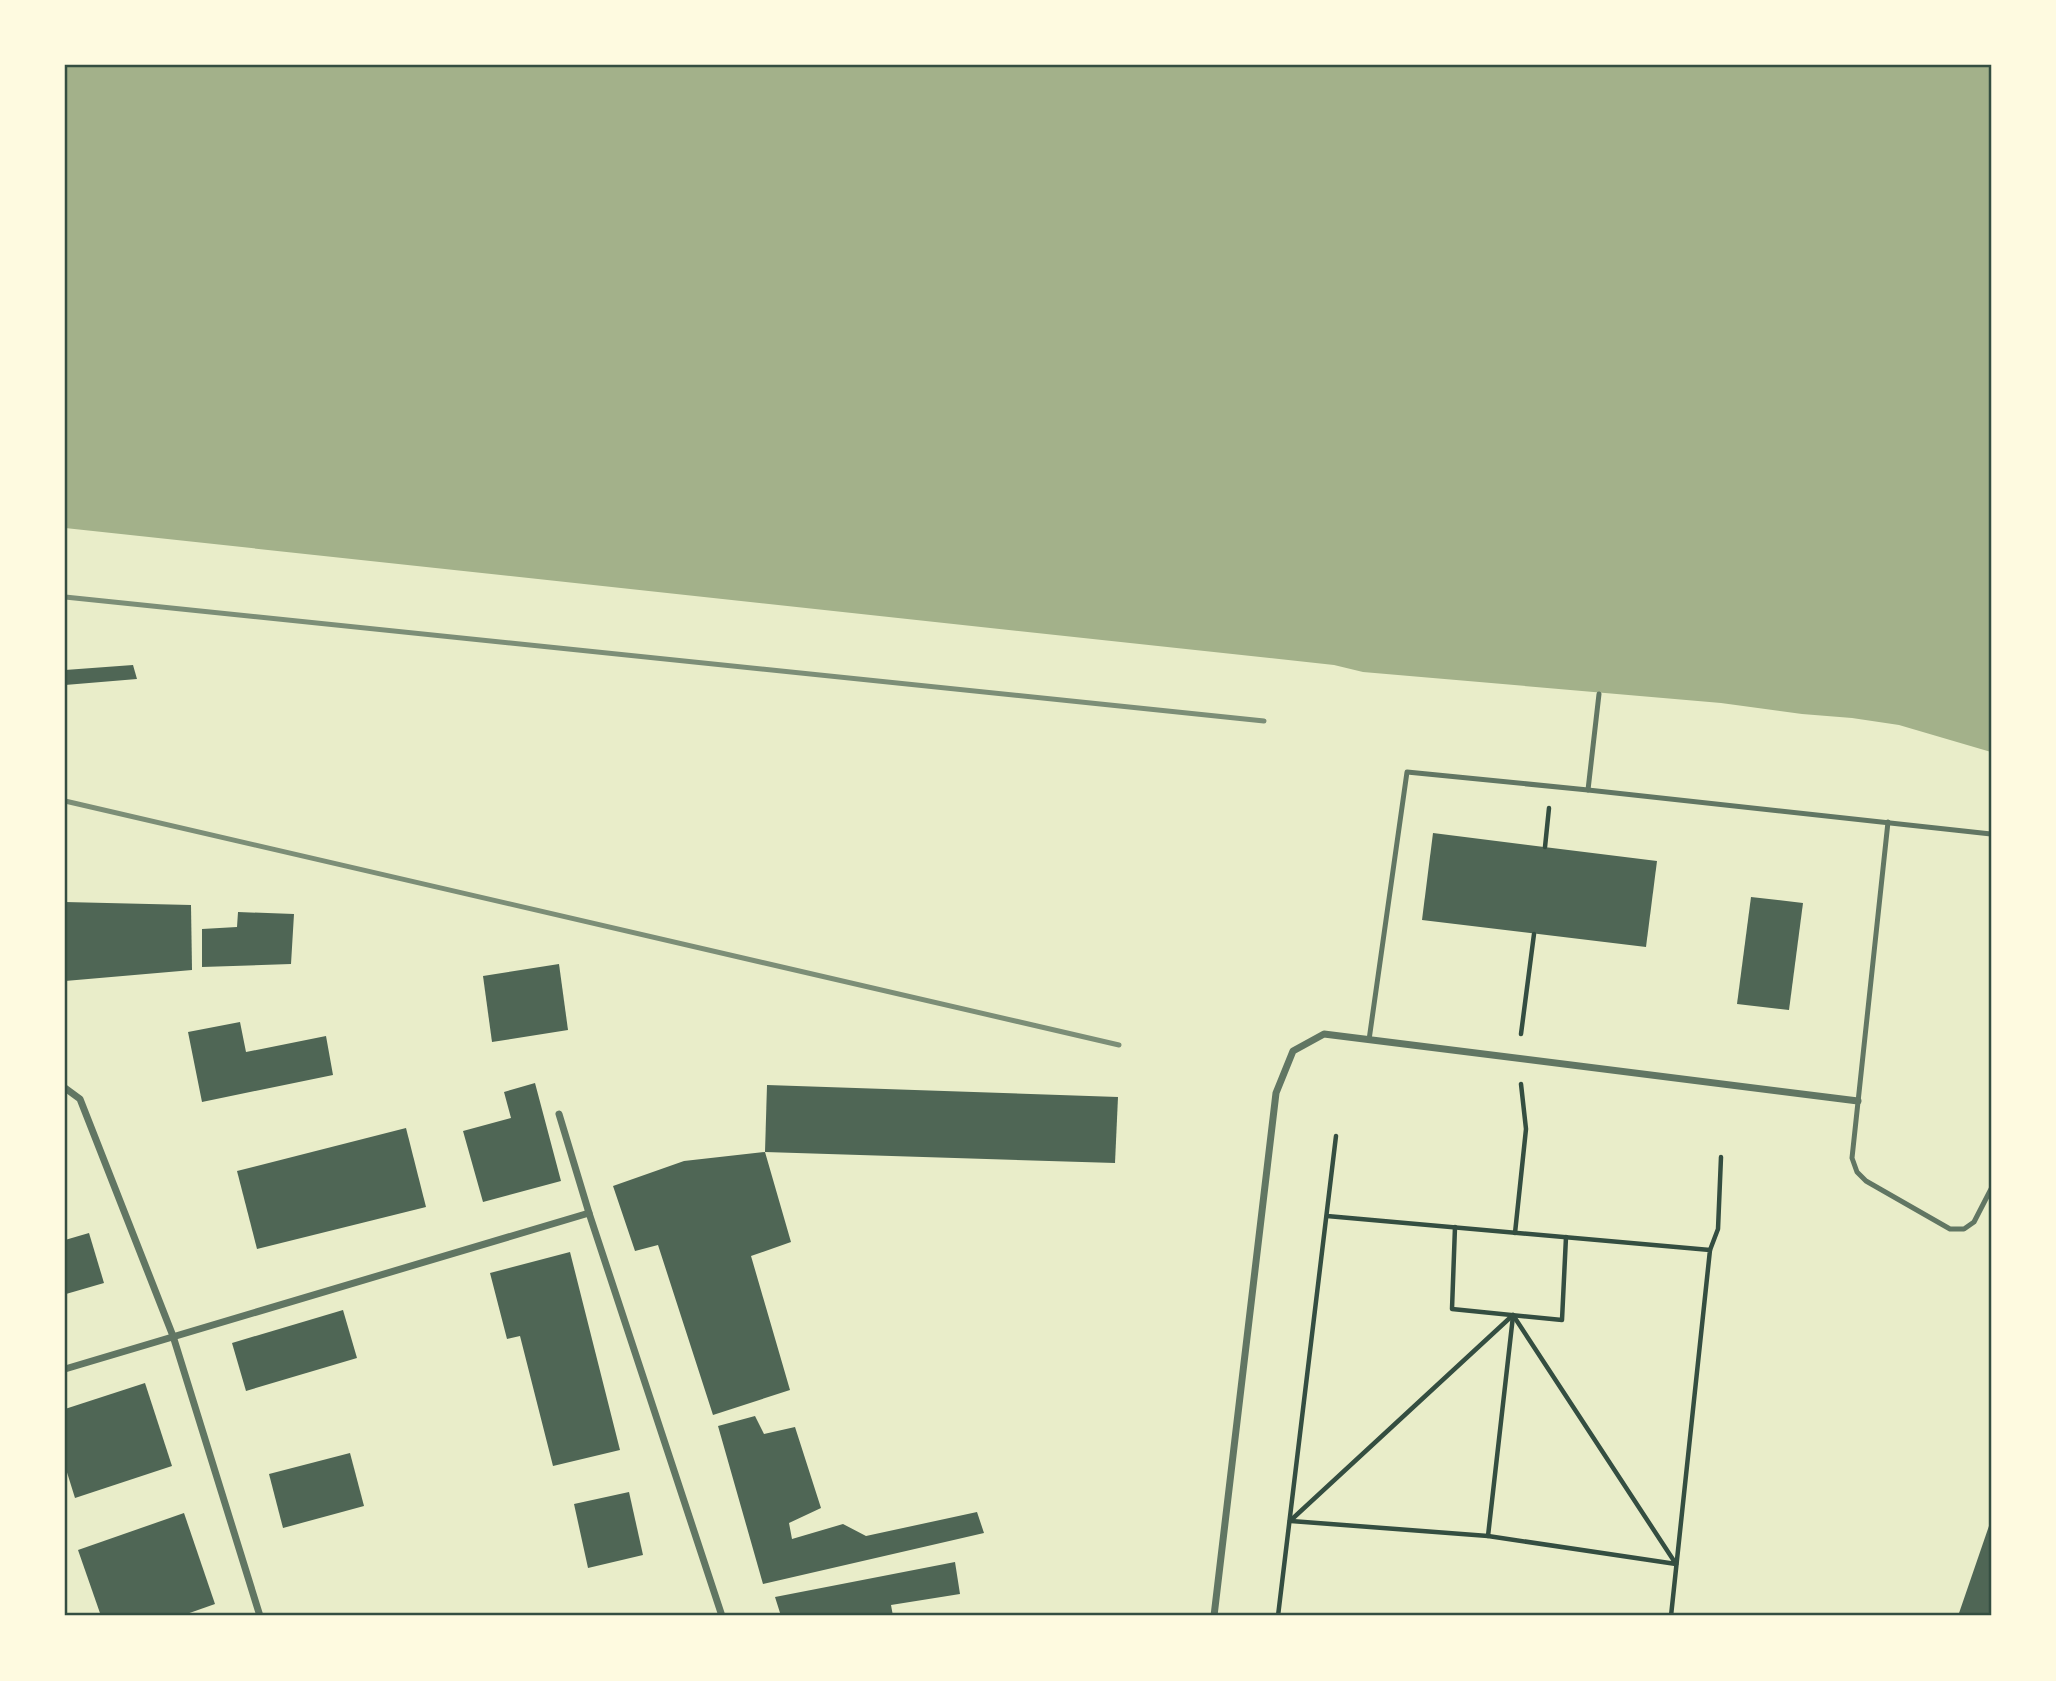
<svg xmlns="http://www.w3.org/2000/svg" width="2056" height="1681" font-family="Barlow,sans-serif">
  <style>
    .water { fill: #a3b18a }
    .building { fill: #4f6655 }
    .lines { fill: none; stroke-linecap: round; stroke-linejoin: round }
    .path { stroke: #344e41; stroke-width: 4.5 }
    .service { stroke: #617663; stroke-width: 5 }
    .minor { stroke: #617663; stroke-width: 7 }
    .rail { stroke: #7c8e77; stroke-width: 5 }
    .neatline { fill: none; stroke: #344e41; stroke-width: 2.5 }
  </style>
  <rect width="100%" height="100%" fill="#e9edc9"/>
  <polygon class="water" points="65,65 1991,65 1991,752 1899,725 1852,718 1802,714 1721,703 1363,672 1334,665 65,528"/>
  <g class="building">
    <polygon points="133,665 137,679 65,685 65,670"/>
    <polygon points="1433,833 1657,861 1646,947 1422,920"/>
    <polygon points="1751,897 1803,903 1789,1010 1737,1004"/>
    <polygon points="65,902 191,905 192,970 65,981"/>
    <polygon points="238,912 294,914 291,964 202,967 202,929 237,927"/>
    <polygon points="559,964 568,1030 492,1042 483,976"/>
    <polygon points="240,1022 246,1052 326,1036 333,1075 202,1102 188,1032"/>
    <polygon points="535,1083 561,1181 483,1202 463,1131 511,1118 504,1092"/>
    <polygon points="767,1085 1118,1097 1115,1163 765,1152"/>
    <polygon points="406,1128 426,1207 257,1249 237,1171"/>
    <polygon points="765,1152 791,1242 751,1256 790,1390 713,1415 658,1245 635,1251 613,1186 684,1161"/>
    <polygon points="89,1233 104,1283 66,1294 65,1240"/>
    <polygon points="570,1252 620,1450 553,1466 520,1336 507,1339 490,1273"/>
    <polygon points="343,1310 357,1358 246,1391 232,1343"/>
    <polygon points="145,1383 172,1466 75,1498 65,1466 65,1409"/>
    <polygon points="755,1416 764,1434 795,1427 821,1508 789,1523 792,1539 843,1524 866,1536 977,1512 984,1533 763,1584 718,1426"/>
    <polygon points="350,1453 364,1506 283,1528 269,1474"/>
    <polygon points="629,1492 643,1555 588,1568 574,1504"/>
    <polygon points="184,1513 215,1604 181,1616 101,1616 78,1550"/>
    <polygon points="1991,1520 1991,1616 1958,1616"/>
    <polygon points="955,1562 960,1594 891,1605 893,1616 781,1616 775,1597"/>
  </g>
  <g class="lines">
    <g class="path">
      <polyline points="1545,847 1549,808"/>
      <polyline points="1521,1034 1534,934"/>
      <polyline points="1327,1216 1710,1250 1671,1616"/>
      <polyline points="1455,1227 1452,1309 1562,1320 1566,1237"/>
      <polyline points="1515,1233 1526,1129 1521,1084"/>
      <polyline points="1710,1250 1718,1229 1721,1157"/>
      <polyline points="1290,1521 1513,1315 1676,1564"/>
      <polyline points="1291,1521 1488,1536 1676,1564"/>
      <polyline points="1488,1536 1513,1316"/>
      <polyline points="1278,1616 1336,1136"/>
    </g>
    <g class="service">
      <polyline points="1588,790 1599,694"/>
      <polyline points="1888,822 1852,1158 1857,1172 1866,1181 1950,1229 1964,1229 1974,1222 1991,1189"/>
      <polyline points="1369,1040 1407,772 1588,790 1991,834"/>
    </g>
    <g class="minor">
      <polyline points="65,1088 80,1099 173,1336 260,1616"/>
      <polyline points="559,1114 589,1213 722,1616"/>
      <polyline points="65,1369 589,1213"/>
      <polyline points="1214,1616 1276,1093 1293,1051 1324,1034 1858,1101"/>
    </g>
    <g class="rail">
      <polyline points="65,597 1264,721"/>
      <polyline points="65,801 1119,1045"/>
    </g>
  </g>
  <rect width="2056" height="1681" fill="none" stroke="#fefae0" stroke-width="133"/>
  <rect x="66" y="66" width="1924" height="1548" class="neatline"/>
</svg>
